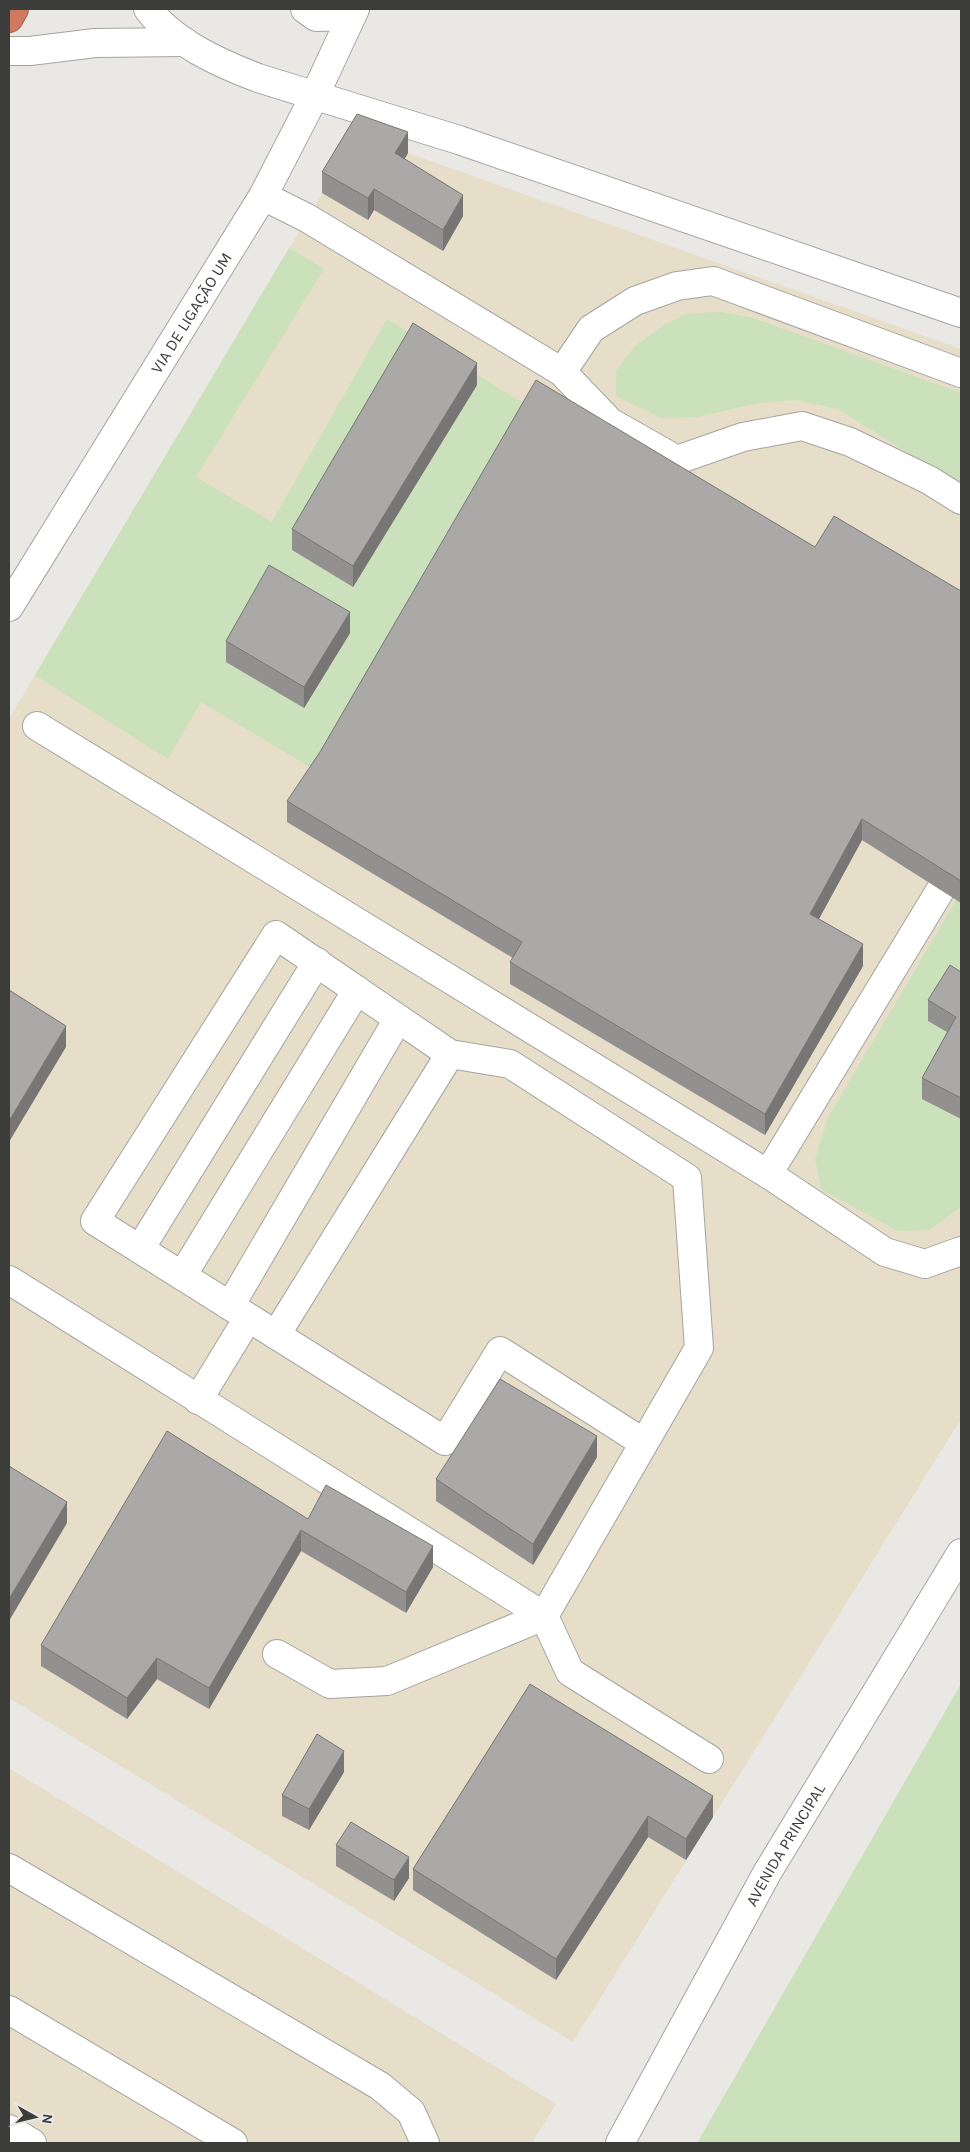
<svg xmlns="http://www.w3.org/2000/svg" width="970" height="2152" font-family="Karla,sans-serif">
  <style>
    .industrial { fill: #e6dec8 }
    .green { fill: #cbe1bb }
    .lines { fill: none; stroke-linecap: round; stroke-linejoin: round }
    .minor-casing { stroke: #a5a4a1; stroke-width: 30 }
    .highway-casing { stroke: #9c6453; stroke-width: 30 }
    .minor { stroke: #fff; stroke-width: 28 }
    .highway { stroke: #cf7961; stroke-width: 28 }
    .wall { fill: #939190 }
    .shaded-wall { fill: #787675 }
    .building { fill: #aba9a7; stroke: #787675 }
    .labels { text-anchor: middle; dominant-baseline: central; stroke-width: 4; stroke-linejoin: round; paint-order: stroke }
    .street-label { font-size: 16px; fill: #3c3c3a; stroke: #e9e8e5 }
  </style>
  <rect width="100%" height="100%" fill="#e9e8e5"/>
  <g class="industrial">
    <polygon points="357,135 961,349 961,1419 573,2042 9,1698 9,719"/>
    <polygon points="9,1768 556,2104 532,2143 9,2143"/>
  </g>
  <g class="green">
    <polygon points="289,248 324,269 196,477 272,522 387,319 531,408 320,773 201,702 168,759 35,675"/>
    <polygon points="720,312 750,317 961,393 961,486 838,409 796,400 759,403 697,417 661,418 616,396 616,371 635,346 663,326 686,314"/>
    <polygon points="957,899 961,902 961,993 956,1038 961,1119 961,1207 929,1230 898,1231 821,1189 815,1159 829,1116"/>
    <polygon points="961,1684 961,2143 697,2143"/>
  </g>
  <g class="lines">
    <defs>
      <g id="minor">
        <path d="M 148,9 C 174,43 219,63 258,78 L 459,140 L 961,313"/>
        <polyline points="305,9 316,17 351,16"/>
        <polyline points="9,51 30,51 95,43 185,42"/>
        <polyline points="263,196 307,218 562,372 610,422 677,460 743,437 802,426 850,442 929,480 961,500"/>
        <polyline points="562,372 591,329 635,301 677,286 713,281 961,373"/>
        <path id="s1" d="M 9,607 L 263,196 L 314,97 L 355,9"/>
        <polyline points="37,726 768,1174 941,889"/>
        <polyline points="768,1174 885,1252 925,1264 961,1251"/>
        <polyline points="140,1249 317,962"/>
        <polyline points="182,1276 357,990"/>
        <polyline points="9,1280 544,1616 570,1672 709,1759"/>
        <polyline points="230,1306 398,1019"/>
        <polyline points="276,1335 450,1054"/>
        <polyline points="198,1400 248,1318"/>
        <polyline points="277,1654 330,1684 387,1681 544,1616 699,1348 687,1178 510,1064 450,1054 276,935 95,1221 445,1441 500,1351 644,1443"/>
        <polyline points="9,1868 380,2086 411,2112 425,2143"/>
        <polyline points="9,2010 233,2143"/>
        <polyline points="9,2129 32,2143"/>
        <path id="s2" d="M 620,2143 L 767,1873 L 961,1553"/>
      </g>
      <polyline id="highway" points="9,18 14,9"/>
    </defs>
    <use href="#minor" class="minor-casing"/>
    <use href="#highway" class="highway-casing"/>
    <use href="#minor" class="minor"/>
    <use href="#highway" class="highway"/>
  </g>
  <g class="wall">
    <polygon points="408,153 404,159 463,216 443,251 374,210 368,220 322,193 322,172"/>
    <polygon points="477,385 353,587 292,550 292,529"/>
    <polygon points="815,547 961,591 961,903 862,840 819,919 863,966 765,1135 510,984 510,962 513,958 287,822 287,801"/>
    <polygon points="350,633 304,708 226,662 226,641"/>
    <polygon points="961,972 961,1119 922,1099 922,1078 947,1032 928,1021 928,1000"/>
    <polygon points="597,1457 533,1565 436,1501 436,1479"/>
    <polygon points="308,1519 433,1567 406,1613 301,1551 209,1709 157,1679 127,1719 41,1666 41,1645"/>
    <polygon points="530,1684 713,1817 686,1860 648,1837 556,1980 413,1890 413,1869"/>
    <polygon points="344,1772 309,1830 282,1816 282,1795"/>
    <polygon points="336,1845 409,1878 394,1901 336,1866"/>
  </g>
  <g class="shaded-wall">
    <polygon points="408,132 408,153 395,175 395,153"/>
    <polygon points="374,189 374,210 368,220 368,198"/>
    <polygon points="463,195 463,216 443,251 443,230"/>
    <polygon points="477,363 477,385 353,587 353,566"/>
    <polygon points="350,612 350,633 304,708 304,687"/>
    <polygon points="862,819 862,840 810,935 810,914"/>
    <polygon points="863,944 863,966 765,1135 765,1114"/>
    <polygon points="66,1026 66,1047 9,1142 9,1121"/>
    <polygon points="597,1436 597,1457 533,1565 533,1544"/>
    <polygon points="67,1502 67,1523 9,1621 9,1599"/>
    <polygon points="301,1530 301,1551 209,1709 209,1688"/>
    <polygon points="433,1546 433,1567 406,1613 406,1592"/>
    <polygon points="157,1658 157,1679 127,1719 127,1698"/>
    <polygon points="344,1751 344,1772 309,1830 309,1809"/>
    <polygon points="713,1796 713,1817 686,1860 686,1839"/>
    <polygon points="648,1816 648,1837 556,1980 556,1959"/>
    <polygon points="409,1857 409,1878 394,1901 394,1880"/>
  </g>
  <g class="building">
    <polygon points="357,114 408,132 395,153 463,195 443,230 374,189 368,198 322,172"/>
    <polygon points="413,323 477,363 353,566 292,529"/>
    <polygon points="536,380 815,547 834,516 961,591 961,881 862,819 810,914 863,944 765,1114 510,962 522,942 287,801 320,752"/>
    <polygon points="269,565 350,612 304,687 226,641"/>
    <polygon points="950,965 961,972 961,1098 922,1078 956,1017 928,1000"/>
    <polygon points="9,990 66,1026 9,1121"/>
    <polygon points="500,1379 597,1436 533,1544 436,1479"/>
    <polygon points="167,1431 308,1519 326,1485 433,1546 406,1592 301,1530 209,1688 157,1658 127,1698 41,1645"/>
    <polygon points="9,1466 67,1502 9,1599"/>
    <polygon points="530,1684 713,1796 686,1839 648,1816 556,1959 413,1869"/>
    <polygon points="317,1734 344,1751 309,1809 282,1795"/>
    <polygon points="351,1822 409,1857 394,1880 336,1845"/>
  </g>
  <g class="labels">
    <g class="street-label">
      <text stroke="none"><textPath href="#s1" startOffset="346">VIA DE LIGAÇÃO UM</textPath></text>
      <text stroke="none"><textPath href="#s2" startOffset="341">AVENIDA PRINCIPAL</textPath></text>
    </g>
  </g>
  <rect width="970" height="2152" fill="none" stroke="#3c3c3a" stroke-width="20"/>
  <g transform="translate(35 2117) rotate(98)" stroke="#e9e8e5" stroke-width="4" paint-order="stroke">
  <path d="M0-4L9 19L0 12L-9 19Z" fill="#3c3c3a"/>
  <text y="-8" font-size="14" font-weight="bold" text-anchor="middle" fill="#3c3c3a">N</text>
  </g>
</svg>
